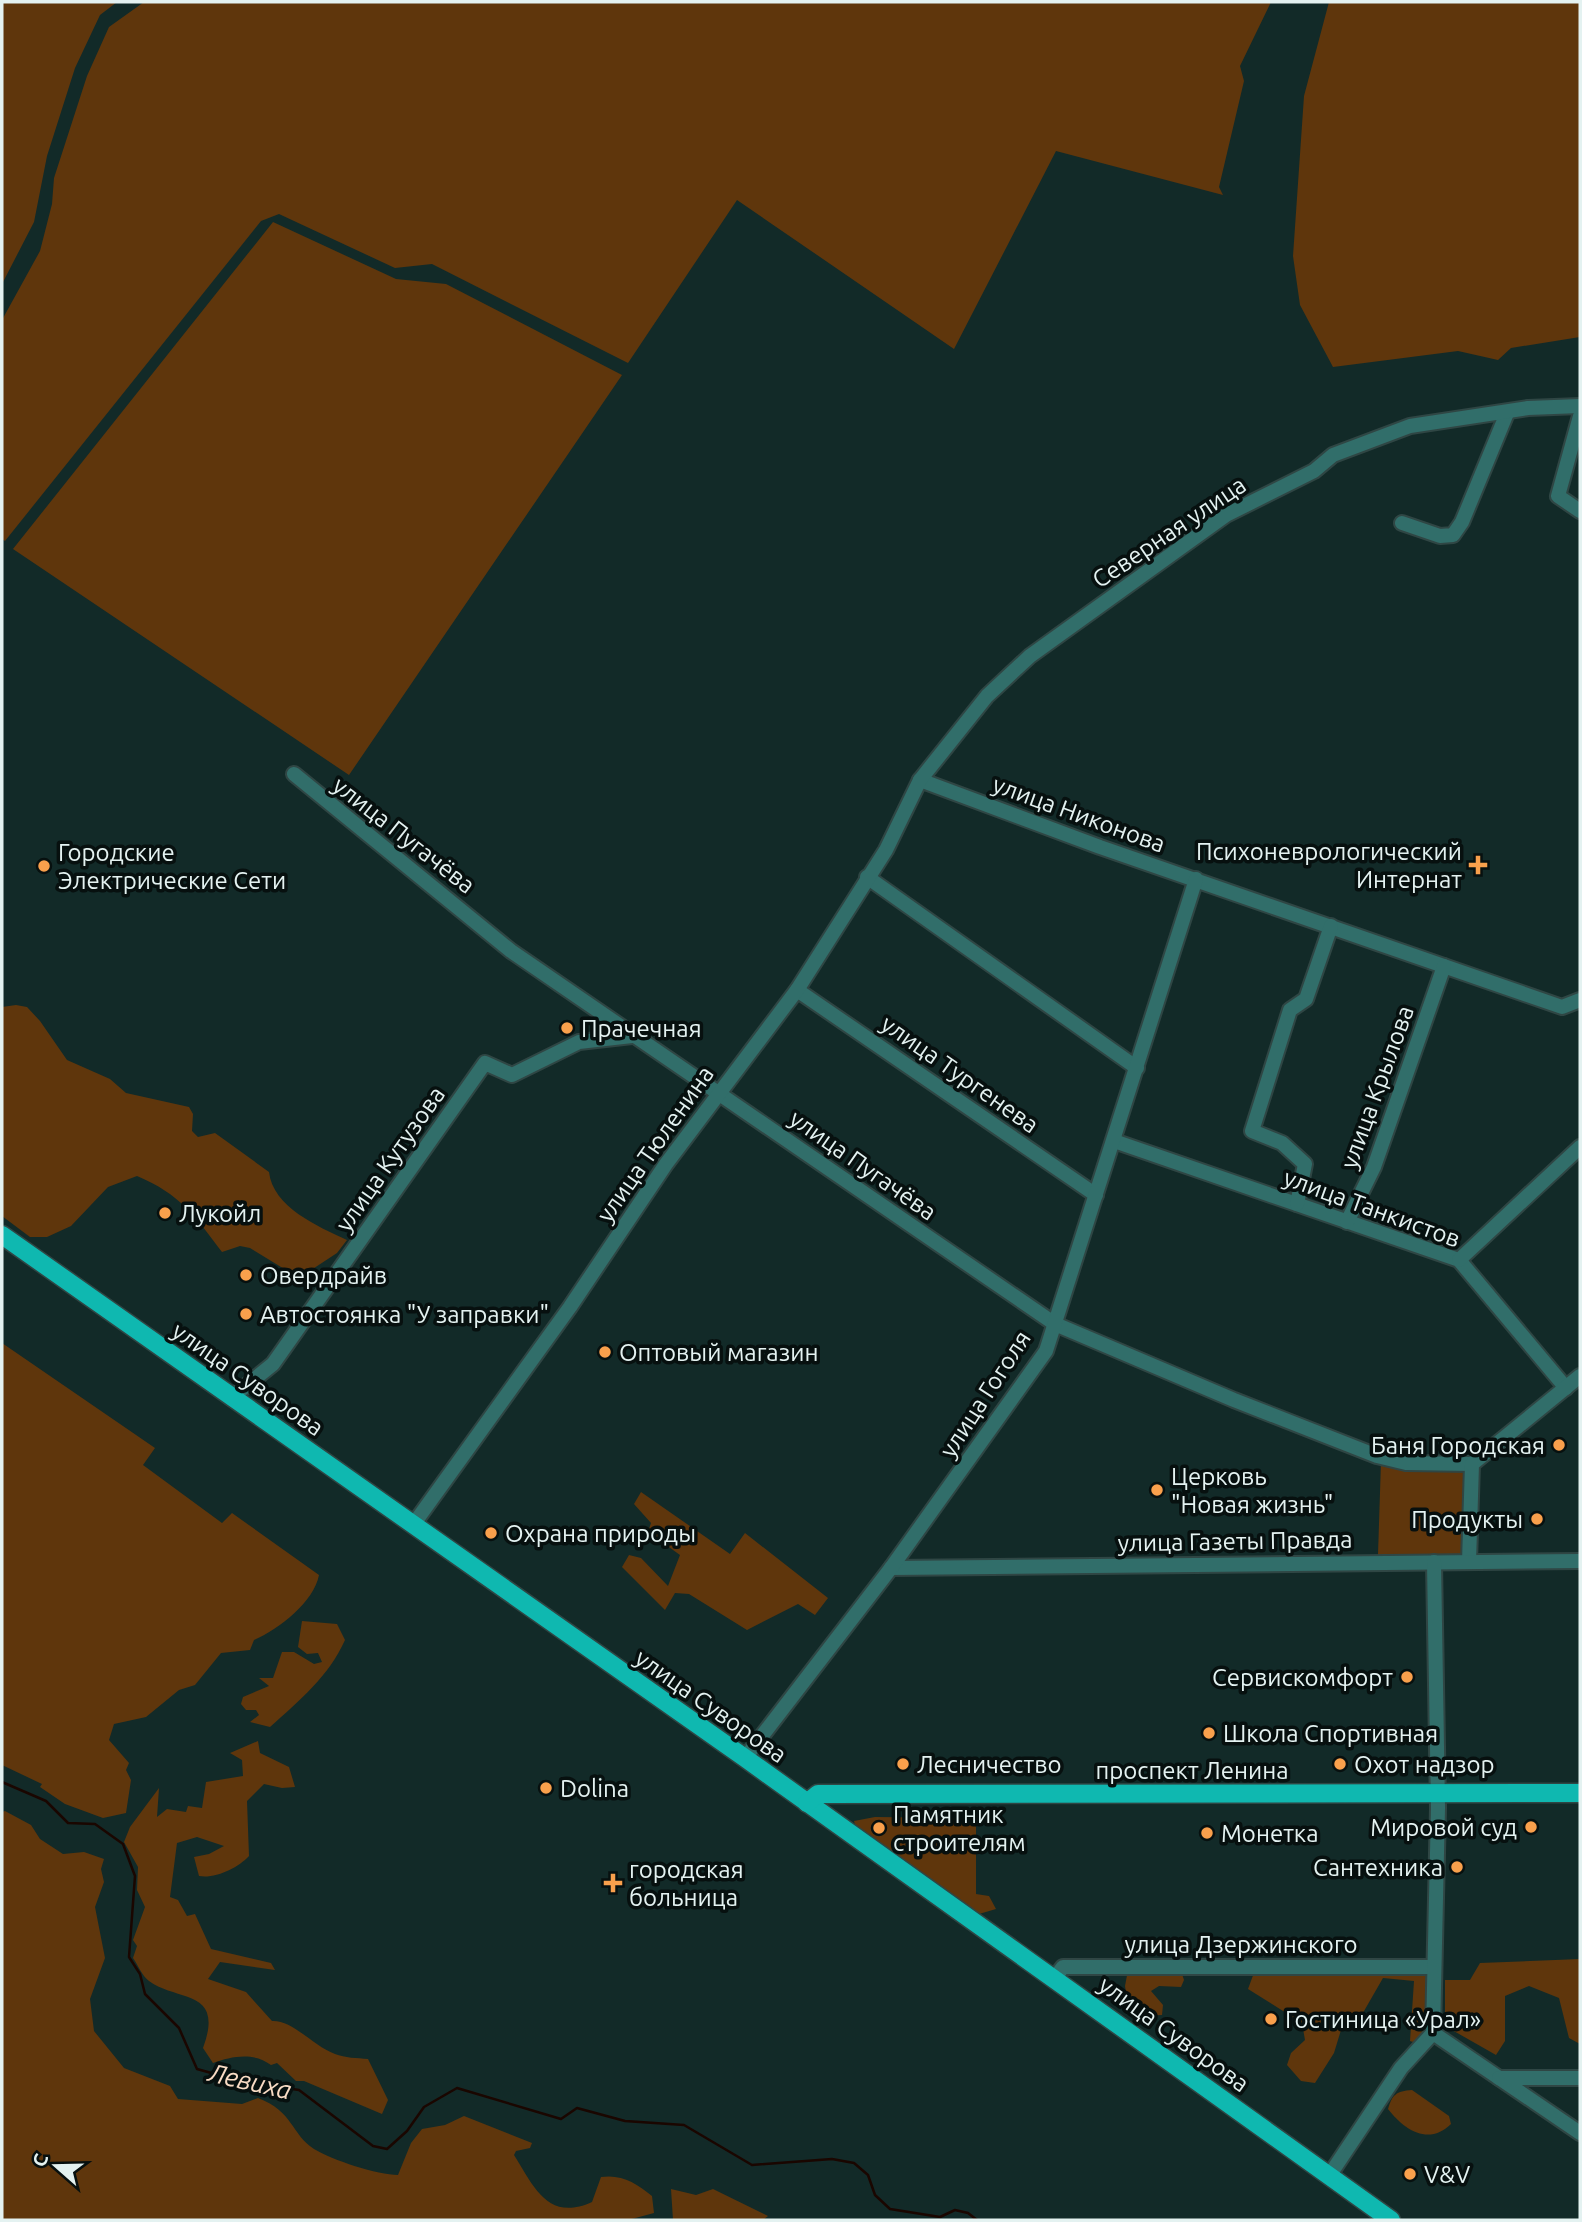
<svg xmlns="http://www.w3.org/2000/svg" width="1582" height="2222" font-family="Ubuntu,sans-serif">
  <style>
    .green { fill: #5f360c }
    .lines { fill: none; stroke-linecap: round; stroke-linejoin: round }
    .stream { stroke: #1a0600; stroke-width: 2.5 }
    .minor-casing { stroke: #2f4644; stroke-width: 18 }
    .major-casing { stroke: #2f4644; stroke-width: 21 }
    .minor { stroke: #316e6a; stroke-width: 14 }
    .major { stroke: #0fb8b0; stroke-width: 18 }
    .poi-dot { fill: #f9a04c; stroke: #07100f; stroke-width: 2.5 }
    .labels { text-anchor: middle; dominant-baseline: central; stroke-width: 7; stroke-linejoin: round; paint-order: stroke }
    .street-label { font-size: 24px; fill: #e4f2f1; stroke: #07100f }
    .poi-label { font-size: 24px; fill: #e4f2f1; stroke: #07100f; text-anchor: start }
    .water-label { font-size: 26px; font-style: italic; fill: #f9dcc5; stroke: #07100f }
  </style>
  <rect width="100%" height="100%" fill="#122a28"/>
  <g class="green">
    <polygon points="2,2 117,2 100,15 75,68 47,156 34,222 2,284"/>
    <polygon points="144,2 1271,2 1240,66 1244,81 1219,187 1223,195 1056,151 954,349 737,200 628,363 432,264 395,268 279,214 261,221 5,541 2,539 2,320 40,251 52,204 54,178 87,76 109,27"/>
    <polygon points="1329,2 1580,2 1580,337 1511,348 1498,360 1458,351 1333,367 1300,305 1293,256 1304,96"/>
    <polygon points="273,222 396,279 446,284 622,375 349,775 13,549"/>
    <path d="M 16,1005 L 27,1007 L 40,1021 L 67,1060 L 110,1079 L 126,1093 L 189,1107 L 193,1114 L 192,1131 L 198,1137 L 215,1133 L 269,1172 C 273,1207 317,1226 347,1240 L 337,1253 L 299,1278 L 250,1248 L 240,1246 L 222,1252 C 195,1216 180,1194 137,1176 L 108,1187 L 71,1226 L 47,1237 L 30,1237 L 2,1216 L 2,1007 Z"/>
    <path d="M 2,1343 L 155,1448 L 143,1465 L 222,1523 L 232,1513 L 319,1575 C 314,1602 279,1629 254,1640 L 250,1650 L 221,1653 L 195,1685 L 179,1690 L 146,1717 L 114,1724 L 109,1740 L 129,1763 L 126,1770 L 131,1780 L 126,1813 L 103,1818 L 65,1804 L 40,1787 L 42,1784 L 2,1765 Z"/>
    <polygon points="1381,1461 1467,1470 1464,1558 1378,1555"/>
    <polygon points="641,1492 730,1554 745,1533 828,1598 815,1615 798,1604 747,1630 689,1594 675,1593 665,1610 622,1567 629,1555 641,1558 668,1586 680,1555 648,1532 651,1523 634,1504"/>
    <path d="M 302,1621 L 337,1624 L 345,1640 C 329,1676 299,1701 270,1727 L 250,1722 L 259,1715 L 256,1710 L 246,1710 L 241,1704 L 243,1697 L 269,1686 L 259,1678 L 273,1678 L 282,1652 L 294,1652 L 314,1664 L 322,1662 L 318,1653 L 307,1654 L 298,1647 Z"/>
    <path d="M 258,1741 L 260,1753 L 289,1767 L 295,1787 L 282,1788 L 264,1784 L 247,1801 L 249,1856 C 238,1868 215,1879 199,1876 L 194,1857 L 209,1854 L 224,1846 L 197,1837 L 177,1843 L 170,1897 L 178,1900 L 187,1916 L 195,1914 L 211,1949 L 271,1963 L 275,1970 L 220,1962 L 208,1979 L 246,1992 L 272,2021 C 293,2020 313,2046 335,2054 C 345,2058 357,2058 368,2059 L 388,2100 L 382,2114 L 304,2081 L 296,2081 L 277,2063 L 271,2065 C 254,2052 232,2056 213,2063 L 203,2048 C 225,1988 177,2002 149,1981 C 142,1976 138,1965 133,1958 L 137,1946 L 133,1940 L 145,1907 L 137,1890 L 138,1867 L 124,1842 L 130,1827 L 159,1788 L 157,1817 L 167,1809 L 186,1812 L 188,1806 L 202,1808 L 206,1782 L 243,1776 L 242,1760 L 230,1753 Z"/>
    <path d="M 5,1811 L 31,1825 L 40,1839 L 63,1854 L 84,1852 L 104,1859 L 101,1869 L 104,1882 L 95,1907 L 105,1958 L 90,1999 L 94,2031 L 124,2068 L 170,2086 L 178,2099 L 242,2104 L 258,2098 C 294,2112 291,2134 314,2149 C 332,2160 378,2175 398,2175 L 411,2143 L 422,2129 L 445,2125 L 464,2116 L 532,2143 L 530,2148 L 516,2151 L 514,2155 C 534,2187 548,2222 592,2202 L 601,2177 C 622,2174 636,2183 652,2196 L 654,2213 L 628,2220 L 2,2220 L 2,1812 Z"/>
    <polygon points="875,1817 970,1818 976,1827 976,1894 989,1896 996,1909 979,1914 856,1828 854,1821"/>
    <polygon points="1580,1959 1580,2044 1569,2038 1559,1998 1529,1986 1505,1996 1505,2041 1496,2055 1445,2026 1445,1980 1470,1980 1480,1963"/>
    <polygon points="1128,1970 1181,1971 1184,1980 1181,1987 1159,1986 1151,1991 1163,2005 1162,2015 1142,2016 1128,2006 1125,1986"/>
    <polygon points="1255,1970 1426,1971 1429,2031 1413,2042 1410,2041 1414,1981 1383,1978 1360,2018 1341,2030 1334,2053 1315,2083 1301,2081 1287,2065 1291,2053 1305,2040 1302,2023 1248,1989"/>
    <path d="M 1412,2090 L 1449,2116 L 1451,2124 C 1429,2146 1404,2130 1388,2109 C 1392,2095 1396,2091 1412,2090 Z"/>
    <polygon points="671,2189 696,2195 713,2189 768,2216 763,2220 673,2220"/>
  </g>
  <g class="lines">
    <polyline class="stream" points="2,1782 46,1801 68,1823 95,1824 123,1844 135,1876 129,1957 140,1974 145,1994 179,2028 197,2069 240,2081 299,2090 373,2146 387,2149 407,2131 424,2107 457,2088 561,2119 577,2108 625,2121 684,2125 752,2165 832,2159 854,2163 868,2175 875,2195 890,2209 940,2217 955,2210 968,2213 977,2220"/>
    <defs>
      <g id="minor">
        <polyline points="1580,416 1558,496 1580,511"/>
        <polyline points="1402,523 1440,536 1453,535 1462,522 1507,413"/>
        <polyline points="294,774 511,951 1055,1324 1234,1400 1377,1456 1406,1463 1472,1464"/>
        <polyline points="920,780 1100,847 1562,1007 1580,1000"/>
        <polyline points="867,877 1137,1068"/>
        <polyline points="797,990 1096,1195"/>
        <polyline points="1114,1141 1459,1260 1566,1388"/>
        <polyline points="1297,1204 1305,1164 1282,1143 1252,1131 1290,1010 1306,999 1331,926"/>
        <polyline points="1347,1222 1374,1167 1444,966"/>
        <polyline points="1459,1260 1580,1147"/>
        <polyline points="231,1398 273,1364 485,1063 512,1075 579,1042 632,1036"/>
        <polyline points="413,1525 570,1307 666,1164 797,990 886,850 920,780 987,696 1030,656 1226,515 1314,471 1333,455 1410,426 1528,408 1580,406"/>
        <polyline points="1469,1562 1472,1464 1580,1376"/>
        <polyline points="891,1568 1580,1561"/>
        <polyline points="745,1758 891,1568 1046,1351 1196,879"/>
        <polyline points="1054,1979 1063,1967 1433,1967"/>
        <polyline points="1433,2033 1580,2133"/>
        <polyline points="1499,2078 1580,2078"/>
        <polyline points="1329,2176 1401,2068 1433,2033 1438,1808 1434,1562"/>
      </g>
      <g id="major">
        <polyline points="2,1235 745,1758 1391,2220"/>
        <polyline points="807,1803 818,1794 1580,1793"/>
      </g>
    </defs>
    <use href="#minor" class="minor-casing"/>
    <use href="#major" class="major-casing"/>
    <use href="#minor" class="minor"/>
    <use href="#major" class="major"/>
  </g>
  <g class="poi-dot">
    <path d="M1474.5 854.5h7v7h7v7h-7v7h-7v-7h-7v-7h7z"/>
    <circle cx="44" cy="866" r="7"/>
    <circle cx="567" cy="1028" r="7"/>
    <circle cx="165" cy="1213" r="7"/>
    <circle cx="246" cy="1275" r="7"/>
    <circle cx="246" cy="1314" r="7"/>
    <circle cx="605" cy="1352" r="7"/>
    <circle cx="1559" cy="1445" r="7"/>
    <circle cx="1157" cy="1490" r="7"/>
    <circle cx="1537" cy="1519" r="7"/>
    <circle cx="491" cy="1533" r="7"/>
    <circle cx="1407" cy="1677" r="7"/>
    <circle cx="1209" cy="1733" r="7"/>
    <circle cx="903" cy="1764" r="7"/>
    <circle cx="1340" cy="1764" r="7"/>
    <circle cx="546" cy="1788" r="7"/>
    <circle cx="1531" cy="1827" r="7"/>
    <circle cx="879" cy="1828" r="7"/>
    <circle cx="1207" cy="1833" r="7"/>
    <circle cx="1457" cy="1867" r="7"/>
    <path d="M609.5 1872.5h7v7h7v7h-7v7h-7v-7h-7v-7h7z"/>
    <circle cx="1271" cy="2019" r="7"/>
    <circle cx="1410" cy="2174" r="7"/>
  </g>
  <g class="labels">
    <g class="street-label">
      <text transform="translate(1169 532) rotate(-34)">Северная улица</text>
      <text transform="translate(1079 814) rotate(20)">улица Никонова</text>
      <text transform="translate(404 835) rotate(38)">улица Пугачёва</text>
      <text transform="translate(960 1074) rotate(35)">улица Тургенева</text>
      <text transform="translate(1377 1087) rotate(-70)">улица Крылова</text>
      <text transform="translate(655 1144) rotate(-55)">улица Тюленина</text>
      <text transform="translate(390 1159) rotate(-55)">улица Кутузова</text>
      <text transform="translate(863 1165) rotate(35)">улица Пугачёва</text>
      <text transform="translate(1372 1208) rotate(20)">улица Танкистов</text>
      <text transform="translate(248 1379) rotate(35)">улица Суворова</text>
      <text transform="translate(985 1394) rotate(-57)">улица Гоголя</text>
      <text transform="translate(1235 1541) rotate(-1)">улица Газеты Правда</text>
      <text transform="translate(711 1706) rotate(35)">улица Суворова</text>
      <text x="1192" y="1770">проспект Ленина</text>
      <text x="1241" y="1944">улица Дзержинского</text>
      <text transform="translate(1174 2034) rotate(36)">улица Суворова</text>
    </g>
    <g class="poi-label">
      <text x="1462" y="851" text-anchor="end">Психоневрологический<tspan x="1462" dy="28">Интернат</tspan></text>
      <text x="58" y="852">Городские<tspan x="58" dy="28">Электрические Сети</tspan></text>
      <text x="581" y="1028">Прачечная</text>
      <text x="179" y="1213">Лукойл</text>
      <text x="260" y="1275">Овердрайв</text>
      <text x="260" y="1314">Автостоянка "У заправки"</text>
      <text x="619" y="1352">Оптовый магазин</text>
      <text x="1545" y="1445" text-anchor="end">Баня Городская</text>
      <text x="1171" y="1476">Церковь<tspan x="1171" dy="28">"Новая жизнь"</tspan></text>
      <text x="1523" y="1519" text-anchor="end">Продукты</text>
      <text x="505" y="1533">Охрана природы</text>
      <text x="1393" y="1677" text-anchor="end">Сервискомфорт</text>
      <text x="1223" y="1733">Школа Спортивная</text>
      <text x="917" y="1764">Лесничество</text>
      <text x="1354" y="1764">Охот надзор</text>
      <text x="560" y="1788">Dolina</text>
      <text x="893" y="1814">Памятник<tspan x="893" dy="28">строителям</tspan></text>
      <text x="1517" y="1827" text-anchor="end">Мировой суд</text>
      <text x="1221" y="1833">Монетка</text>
      <text x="1443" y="1867" text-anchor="end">Сантехника</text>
      <text x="629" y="1869">городская<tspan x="629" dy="28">больница</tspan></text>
      <text x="1285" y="2019">Гостиница «Урал»</text>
      <text x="1424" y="2174">V&amp;V</text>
    </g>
    <g class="water-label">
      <text transform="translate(250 2081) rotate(13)">Левиха</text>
    </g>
  </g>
  <rect width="1582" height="2222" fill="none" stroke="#e4f2f1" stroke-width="7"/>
  <g transform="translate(56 2166) rotate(290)" stroke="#07100f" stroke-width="5" paint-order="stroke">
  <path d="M0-5L12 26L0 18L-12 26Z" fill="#e4f2f1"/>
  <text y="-10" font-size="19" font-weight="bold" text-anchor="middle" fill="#e4f2f1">С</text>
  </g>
</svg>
